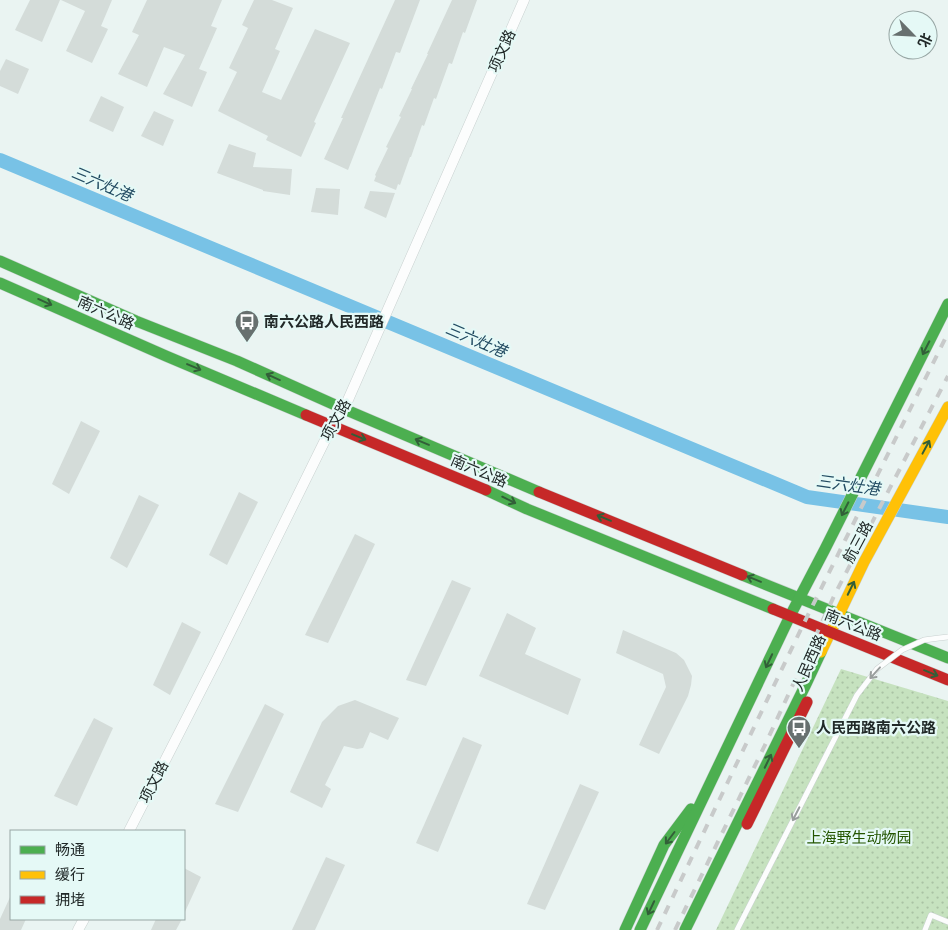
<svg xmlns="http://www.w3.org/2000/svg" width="948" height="930" font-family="Raleway,'Noto Sans SC',sans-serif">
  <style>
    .grass { fill: url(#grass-dots) }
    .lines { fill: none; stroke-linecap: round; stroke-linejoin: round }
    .canal { stroke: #78c2e6; stroke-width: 14 }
    .building { fill: #d4dcd9 }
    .lane-casing { stroke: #c9d1d0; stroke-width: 6 }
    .street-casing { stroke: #c9d1d0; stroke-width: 11 }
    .fast-casing { stroke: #c9d1d0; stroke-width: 12 }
    .slow-casing { stroke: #c9d1d0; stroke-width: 12 }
    .jam-casing { stroke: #c9d1d0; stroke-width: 12 }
    .lane { stroke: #fcfdfd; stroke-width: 5 }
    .street { stroke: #fcfdfd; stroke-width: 10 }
    .fast { stroke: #4caf50; stroke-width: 11 }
    .slow { stroke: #ffc107; stroke-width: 11 }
    .jam { stroke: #c62828; stroke-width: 11 }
    .rail { stroke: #c8caca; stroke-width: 4; stroke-dasharray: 9 9; stroke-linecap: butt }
    .lane-bridge-casing { stroke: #c9d1d0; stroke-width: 6; stroke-linecap: butt }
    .lane-bridge { stroke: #fcfdfd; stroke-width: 5 }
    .oneway { stroke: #325f38 }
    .oneway2 { stroke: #999e9d }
    .labels { text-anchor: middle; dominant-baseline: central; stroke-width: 4.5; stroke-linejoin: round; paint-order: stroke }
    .street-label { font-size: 15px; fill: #212928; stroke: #e5f9f6 }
    .poi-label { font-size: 15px; font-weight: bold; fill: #212928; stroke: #e5f9f6; text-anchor: start }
    .park-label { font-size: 15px; fill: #245500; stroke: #e5f9f6 }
    .water-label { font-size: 16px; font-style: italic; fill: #224b62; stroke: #e5f9f6 }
  </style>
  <defs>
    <pattern id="grass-dots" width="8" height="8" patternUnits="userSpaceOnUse" patternTransform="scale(1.25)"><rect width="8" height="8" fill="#c6e2bf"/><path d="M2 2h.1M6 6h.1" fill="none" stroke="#aac2a4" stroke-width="1.8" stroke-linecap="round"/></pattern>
  </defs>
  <rect width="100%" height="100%" fill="#eaf4f2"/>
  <polygon class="grass" points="841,669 948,701 948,930 716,930"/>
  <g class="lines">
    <polyline class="canal" points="0,160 807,497 948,517"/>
  </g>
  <g class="building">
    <polygon points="30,0 60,0 42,42 15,30"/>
    <polygon points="61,0 112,0 101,26 108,29 92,63 66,51 85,11"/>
    <polygon points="147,0 222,0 211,26 217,28 199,69 207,72 192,107 163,94 185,55 164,47 147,87 118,74 139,35 132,32"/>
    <polygon points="254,0 272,0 293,8 275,49 280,51 262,92 281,100 315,29 350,43 314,122 316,123 301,157 266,140 268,136 218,111 237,72 229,68 248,28 242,25"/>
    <polygon points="395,0 420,0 400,53 396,52 382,89 380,88 348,170 324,159 343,118 341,118"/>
    <polygon points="452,0 477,0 465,33 463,32 452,64 449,63 436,99 434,98 424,126 422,125 411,157 410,157 400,185 398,184 396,190 374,181 376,176 375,175 388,148 386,147 401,117 399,116 412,89 411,89 428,54 427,54"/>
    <polygon points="6,59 29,69 18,94 0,86 0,71"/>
    <polygon points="101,96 124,107 113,132 89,121"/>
    <polygon points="154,111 174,120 163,146 141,136"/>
    <polygon points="229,144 256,153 253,167 292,169 290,195 263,191 263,190 217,173"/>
    <polygon points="316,188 340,189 338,215 311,212"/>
    <polygon points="370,191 395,193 386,218 364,208"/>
    <polygon points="81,421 100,431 69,494 52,484"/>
    <polygon points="239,492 258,502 227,565 209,555"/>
    <polygon points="139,495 159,505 127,568 110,558"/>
    <polygon points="355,534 375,544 328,643 305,635"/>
    <polygon points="452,580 471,588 426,686 406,680"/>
    <polygon points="507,613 536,628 525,654 581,679 568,715 479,676"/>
    <polygon points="182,622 201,632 170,695 153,685"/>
    <polygon points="623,630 676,653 684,660 692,676 691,685 688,696 659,754 639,745 666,687 663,674 616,653"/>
    <polygon points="355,700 399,718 388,740 370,732 363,748 357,749 344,746 325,785 331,789 322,808 290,792 322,722 338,706"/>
    <polygon points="265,704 284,714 238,812 215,804"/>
    <polygon points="94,718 113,728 77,806 54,796"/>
    <polygon points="463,737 482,745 438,852 416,843"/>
    <polygon points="580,784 599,792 545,910 527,904"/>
    <polygon points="326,857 345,865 315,930 292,930"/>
    <polygon points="184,868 201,877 184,914"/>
    <polygon points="11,895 11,919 26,919 21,930 0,930 0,919"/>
    <polygon points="156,919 182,919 176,930 151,930"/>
  </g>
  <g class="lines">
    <defs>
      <polyline id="lane" points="925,930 931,915 948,922"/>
      <g id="street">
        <polyline points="129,831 218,657 332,426 344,409 524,0"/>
        <polyline points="78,930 84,919"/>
      </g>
      <g id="fast">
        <polyline points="0,261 136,321 237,361 344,409 539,492"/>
        <polyline points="0,283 166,356 306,415"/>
        <polyline points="486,490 527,509 773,609"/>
        <polyline points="742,575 948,658"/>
        <polyline points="625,930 664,845 691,809"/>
        <polyline points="640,930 790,616 825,549 948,304"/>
        <polyline points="685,930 806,684 821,652"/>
      </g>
      <polyline id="slow" points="821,652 864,562 948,407"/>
      <g id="jam">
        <polyline points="306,415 486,490"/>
        <polyline points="539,492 742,575"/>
        <polyline points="773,609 948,680"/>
        <polyline points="747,824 807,702"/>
      </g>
    </defs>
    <use href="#lane" class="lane-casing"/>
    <use href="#street" class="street-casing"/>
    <use href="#fast" class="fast-casing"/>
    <use href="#slow" class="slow-casing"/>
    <use href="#jam" class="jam-casing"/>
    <use href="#lane" class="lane"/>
    <use href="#street" class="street"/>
    <use href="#fast" class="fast"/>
    <use href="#slow" class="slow"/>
    <use href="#jam" class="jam"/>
    <g class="rail">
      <polyline points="657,930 802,627 948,333"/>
      <polyline points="675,930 765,745 835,594 948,376"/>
    </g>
    <defs>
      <polyline id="lane-bridge" points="737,930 857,695 877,669 902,650 924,640 939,638 948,637"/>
    </defs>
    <use href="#lane-bridge" class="lane-bridge-casing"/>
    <use href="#lane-bridge" class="lane-bridge"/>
  </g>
  <defs><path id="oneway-shaft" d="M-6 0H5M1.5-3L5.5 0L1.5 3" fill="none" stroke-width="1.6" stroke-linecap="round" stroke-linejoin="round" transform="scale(1.25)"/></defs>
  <g class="oneway">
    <use href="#oneway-shaft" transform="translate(45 302) rotate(24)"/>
    <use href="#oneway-shaft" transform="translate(926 348) rotate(117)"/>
    <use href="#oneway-shaft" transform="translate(194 367) rotate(23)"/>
    <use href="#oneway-shaft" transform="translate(273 377) rotate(-156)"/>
    <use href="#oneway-shaft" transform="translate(359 437) rotate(22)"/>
    <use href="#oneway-shaft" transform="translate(422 442) rotate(-157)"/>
    <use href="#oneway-shaft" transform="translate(926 447) rotate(-62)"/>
    <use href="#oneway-shaft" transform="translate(509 500) rotate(26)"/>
    <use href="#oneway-shaft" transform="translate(845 509) rotate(117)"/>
    <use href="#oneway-shaft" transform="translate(604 518) rotate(-158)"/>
    <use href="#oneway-shaft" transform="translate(754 579) rotate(-158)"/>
    <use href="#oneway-shaft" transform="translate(851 588) rotate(-64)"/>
    <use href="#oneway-shaft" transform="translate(769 661) rotate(115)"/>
    <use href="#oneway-shaft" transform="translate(931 673) rotate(22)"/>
    <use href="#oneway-shaft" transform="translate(768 761) rotate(-64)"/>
    <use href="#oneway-shaft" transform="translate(670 838) rotate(127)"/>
    <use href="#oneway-shaft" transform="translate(651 908) rotate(115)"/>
  </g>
  <g class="oneway2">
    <use href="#oneway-shaft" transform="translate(875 673) rotate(132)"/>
    <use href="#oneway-shaft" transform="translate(796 814) rotate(117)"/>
  </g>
  <defs>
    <symbol id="bus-pin" viewBox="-11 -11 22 30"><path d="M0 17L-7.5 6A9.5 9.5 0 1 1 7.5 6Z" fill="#67706f" stroke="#e5f9f6"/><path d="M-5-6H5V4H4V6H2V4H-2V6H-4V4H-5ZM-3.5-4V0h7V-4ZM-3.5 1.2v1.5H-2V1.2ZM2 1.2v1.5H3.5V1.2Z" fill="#fff"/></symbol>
  </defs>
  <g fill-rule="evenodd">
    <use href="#bus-pin" x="233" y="308" width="28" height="38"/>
    <use href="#bus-pin" x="785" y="714" width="28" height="38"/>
  </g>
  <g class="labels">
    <g class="street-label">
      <text transform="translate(502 51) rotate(-66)">项文路</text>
      <text transform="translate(106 313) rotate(24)">南六公路</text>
      <text transform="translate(336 420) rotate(-62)">项文路</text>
      <text transform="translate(479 471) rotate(23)">南六公路</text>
      <text transform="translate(858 542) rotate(-62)">航三路</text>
      <text transform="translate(853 625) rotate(22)">南六公路</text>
      <text transform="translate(809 663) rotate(-66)">人民西路</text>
      <text transform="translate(154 782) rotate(-63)">项文路</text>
    </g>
    <g class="poi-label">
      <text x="264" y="322">南六公路人民西路</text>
      <text x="816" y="728">人民西路南六公路</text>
    </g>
    <g class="park-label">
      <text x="859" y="838">上海野生动物园</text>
    </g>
    <g class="water-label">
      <text transform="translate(102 184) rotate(23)">三六灶港</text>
      <text transform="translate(476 340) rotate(23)">三六灶港</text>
      <text transform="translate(848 485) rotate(8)">三六灶港</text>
    </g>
  </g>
  <rect x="10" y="830" width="175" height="90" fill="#e5f9f6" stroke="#97a6a4"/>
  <rect x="20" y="846" width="25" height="8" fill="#4caf50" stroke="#97a6a4"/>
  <text x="55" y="855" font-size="15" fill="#212928">畅通</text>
  <rect x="20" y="871" width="25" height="8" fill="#ffc107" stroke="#97a6a4"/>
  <text x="55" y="880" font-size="15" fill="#212928">缓行</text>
  <rect x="20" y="896" width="25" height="8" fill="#c62828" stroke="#97a6a4"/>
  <text x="55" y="905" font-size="15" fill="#212928">拥堵</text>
  <g transform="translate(913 35) rotate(114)"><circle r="24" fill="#e5f9f6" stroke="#97a6a4"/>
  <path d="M0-4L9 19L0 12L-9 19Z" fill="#67706f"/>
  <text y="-8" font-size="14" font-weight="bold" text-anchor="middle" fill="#212928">北</text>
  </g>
</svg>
